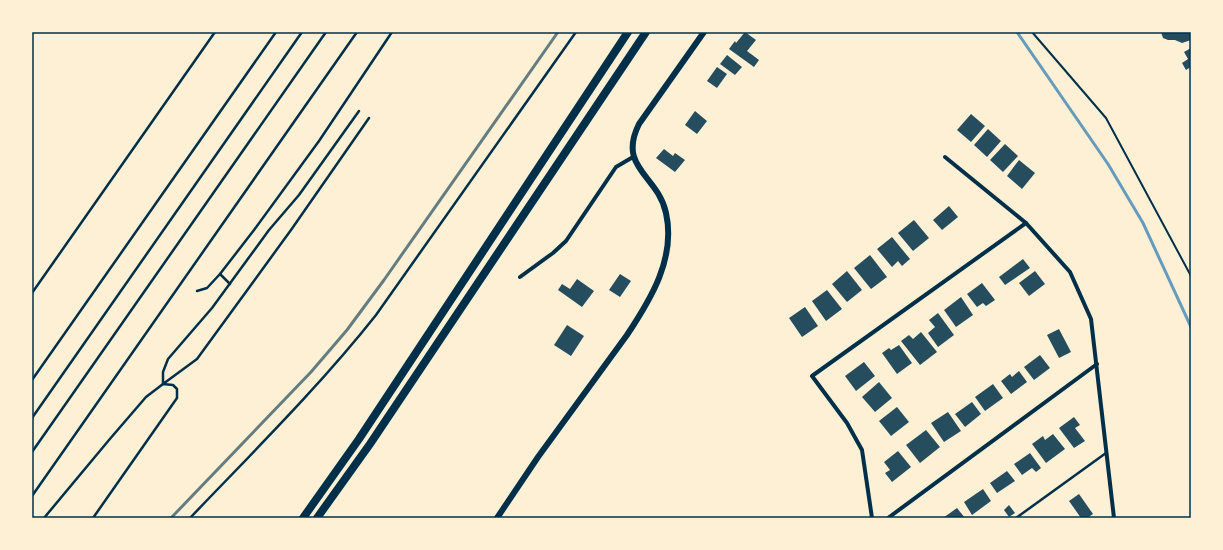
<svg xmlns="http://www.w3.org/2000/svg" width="1223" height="550" font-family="Montserrat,sans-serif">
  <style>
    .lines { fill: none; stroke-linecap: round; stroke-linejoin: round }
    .stream { stroke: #669bbc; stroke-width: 3 }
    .building { fill: #264d5e }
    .path { stroke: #003049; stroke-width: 2 }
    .service { stroke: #003049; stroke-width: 2.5 }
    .minor { stroke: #003049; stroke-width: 4 }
    .tertiary { stroke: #003049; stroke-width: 6 }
    .trunk { stroke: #003049; stroke-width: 8 }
    .rail { stroke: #657d81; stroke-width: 3 }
    .neatline { fill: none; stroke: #003049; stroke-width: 1.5 }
  </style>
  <rect width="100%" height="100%" fill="#fdf0d5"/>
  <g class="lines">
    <polyline class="stream" points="1017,32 1108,164 1143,223 1191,327"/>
  </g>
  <g class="building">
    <polygon points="745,32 756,40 747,51 759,60 754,67 729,49 735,41 736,43"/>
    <polygon points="1161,32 1191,32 1191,40 1182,43 1175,40 1168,40 1163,38"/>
    <polygon points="1191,48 1191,67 1186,70 1182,63 1188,59 1184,52"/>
    <polygon points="727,55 742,67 735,75 720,64"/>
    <polygon points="717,67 727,74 717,88 707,81"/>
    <polygon points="695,111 707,121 697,134 685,125"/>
    <polygon points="971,114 985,126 971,142 957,130"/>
    <polygon points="988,129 1001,141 987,157 974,145"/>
    <polygon points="1005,144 1018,156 1003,172 990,160"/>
    <polygon points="664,149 673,156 675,153 685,160 675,172 656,158"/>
    <polygon points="1019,160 1035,173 1022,189 1007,176"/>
    <polygon points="949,206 958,217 942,230 933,220"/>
    <polygon points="914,220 929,238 913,251 898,233"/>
    <polygon points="892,237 910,259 902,266 898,261 892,267 877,249"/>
    <polygon points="870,255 887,277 871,289 854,268"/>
    <polygon points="1023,259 1030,268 1005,285 999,277"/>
    <polygon points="847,271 862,290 847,302 832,284"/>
    <polygon points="1035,271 1045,284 1029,296 1019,283"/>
    <polygon points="620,274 631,281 620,297 609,290"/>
    <polygon points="577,279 594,291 582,307 558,290 562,284 570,289"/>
    <polygon points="982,283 995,300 986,306 983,303 977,307 967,294"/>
    <polygon points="827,290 842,309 826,321 812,301"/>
    <polygon points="961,297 973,315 956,327 944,310"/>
    <polygon points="805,307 818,326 802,337 789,318"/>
    <polygon points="938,313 954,335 938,347 928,333 935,327 929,320"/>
    <polygon points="567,325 584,336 571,356 554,345"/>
    <polygon points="1059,329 1071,352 1059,358 1047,335"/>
    <polygon points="921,332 937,352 920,365 901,341 909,335 913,339"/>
    <polygon points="899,345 912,363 897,374 882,353 889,348 891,350"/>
    <polygon points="1040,355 1050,368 1034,380 1024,367"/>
    <polygon points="864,362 875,376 856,391 845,376"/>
    <polygon points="1019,371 1027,382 1011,394 1001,381 1010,374 1012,377"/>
    <polygon points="879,382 892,398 875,412 862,397"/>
    <polygon points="993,384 1003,398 985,411 975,397"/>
    <polygon points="972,402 981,414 965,427 955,414"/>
    <polygon points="897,407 909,422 891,436 879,421"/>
    <polygon points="948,412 961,431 944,442 931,423"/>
    <polygon points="1074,417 1080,425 1075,428 1085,441 1074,448 1059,428"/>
    <polygon points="926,430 940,447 920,463 906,445"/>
    <polygon points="1053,434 1065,449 1046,463 1032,444 1043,436 1045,440"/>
    <polygon points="898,451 911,467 892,482 885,473 890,470 884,462"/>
    <polygon points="1030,453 1041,468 1036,472 1032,468 1022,475 1014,464"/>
    <polygon points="1007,471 1015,481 997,493 990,483"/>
    <polygon points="983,489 991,501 972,515 964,502"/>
    <polygon points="1079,494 1093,514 1087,518 1081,518 1069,501"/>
    <polygon points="1009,505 1015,513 1009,517 1004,510"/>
    <polygon points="957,508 965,518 943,518"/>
  </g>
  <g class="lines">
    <polyline class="path" points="1032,32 1106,118 1191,276"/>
    <g class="service">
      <polyline points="359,111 299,195 269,230 212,308 168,359 163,372 163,384 197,359 291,230 369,118"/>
      <polyline points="220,274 230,284"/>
      <polyline points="197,291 207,288 220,274 254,230 319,141 392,32"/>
      <polyline points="32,293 215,32"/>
      <polyline points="32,380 276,32"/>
      <polyline points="32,418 302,32"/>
      <polyline points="32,452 326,32"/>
      <polyline points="32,496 357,32"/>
      <polyline points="44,518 109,440 146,397 163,384 173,385 177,389 177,398 93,518"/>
      <path d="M 190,518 C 253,452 319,387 376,315 L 576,32"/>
      <polyline points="1016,518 1106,453"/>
    </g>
    <g class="minor">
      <polyline points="945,157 1026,223 1070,272 1091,319 1114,518"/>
      <polyline points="520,277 553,253 566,241 616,167 633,157"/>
      <polyline points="872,518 862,450 847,423 812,376 1026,223"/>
      <polyline points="888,518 1097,364"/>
    </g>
    <path class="tertiary" d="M 497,518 L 538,457 L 627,335 C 651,299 676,258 666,213 C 658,175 617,168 639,124 L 704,32"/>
    <g class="trunk">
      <polyline points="303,518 359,439 628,32"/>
      <polyline points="317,518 370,444 646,32"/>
    </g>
    <polyline class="rail" points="171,518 311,372 347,330 384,280 558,32"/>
  </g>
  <rect width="1223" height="550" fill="none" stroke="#fdf0d5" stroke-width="66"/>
  <rect x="33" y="33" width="1157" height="484" class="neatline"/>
</svg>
